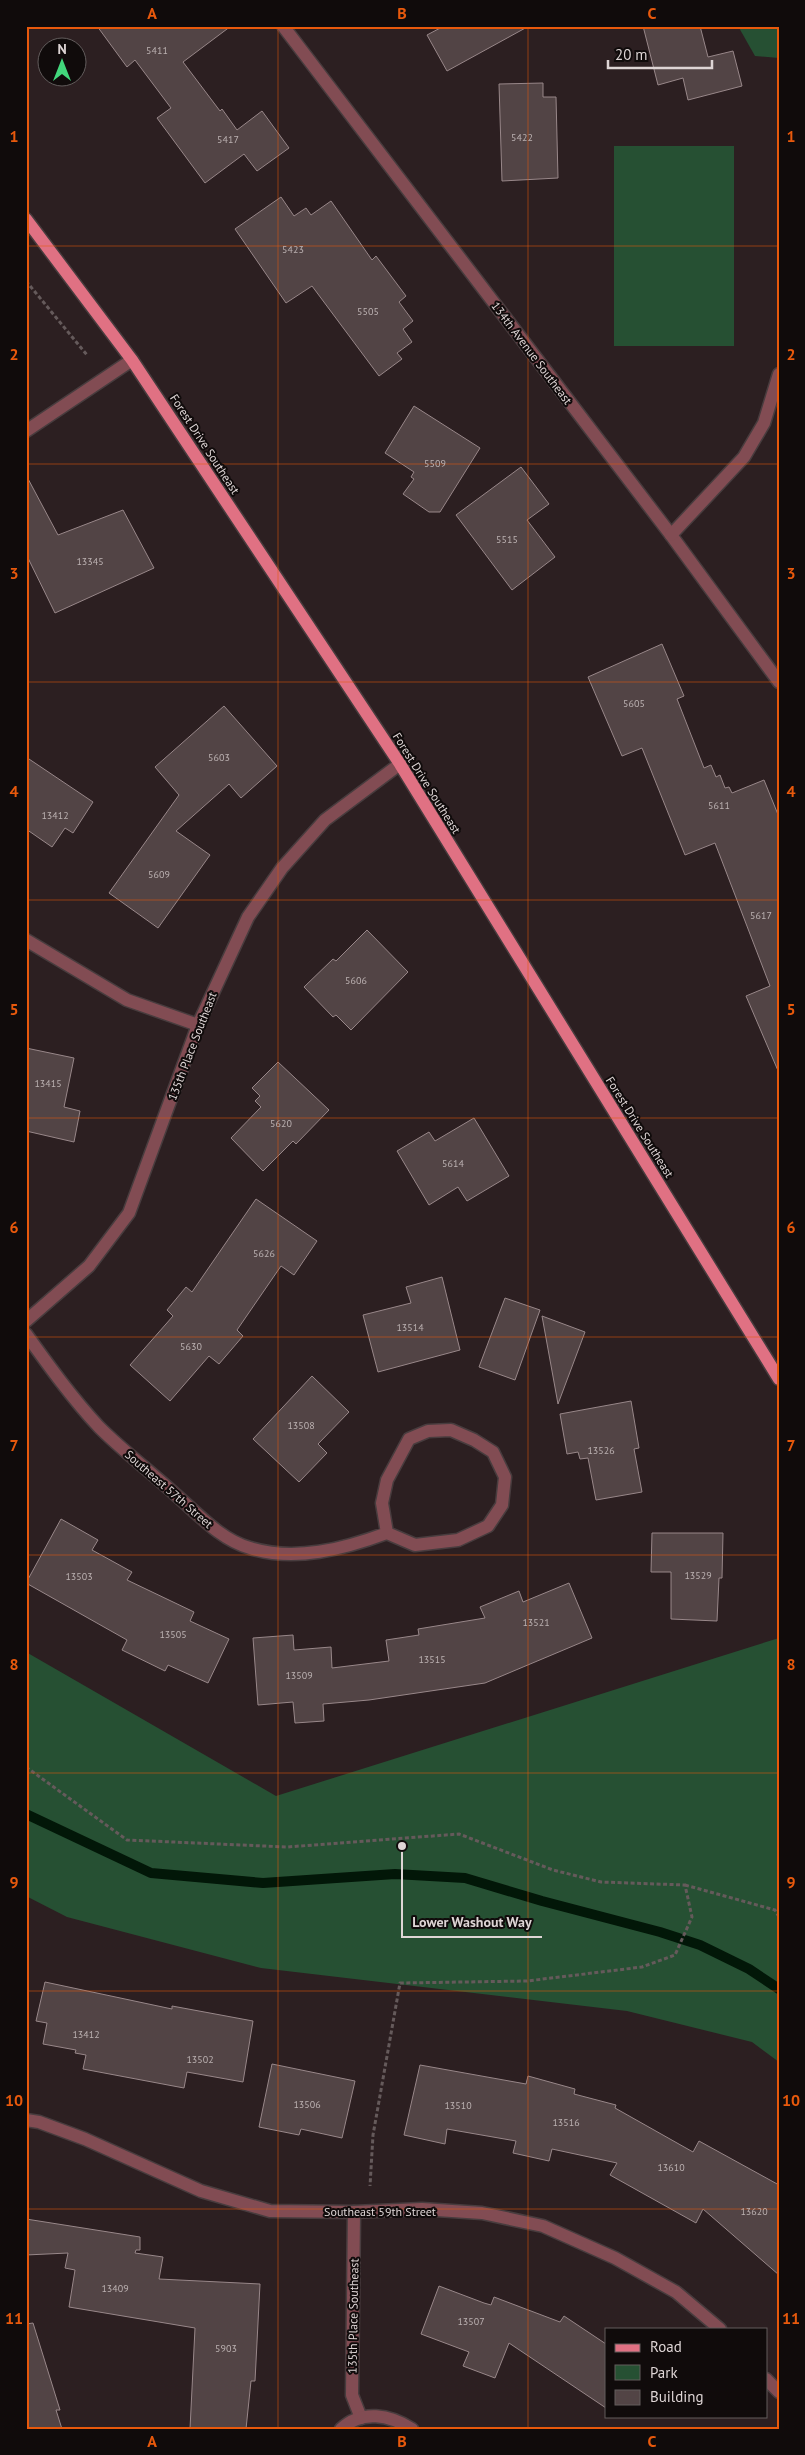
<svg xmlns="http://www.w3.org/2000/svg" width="805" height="2455" font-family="'PT Sans',sans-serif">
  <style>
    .green { fill: #265033 }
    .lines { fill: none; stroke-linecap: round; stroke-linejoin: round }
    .stream { stroke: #021708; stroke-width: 10 }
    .building { fill: #524445; stroke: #988789 }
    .minor-casing { stroke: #483c3e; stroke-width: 15 }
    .major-casing { stroke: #483c3e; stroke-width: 15 }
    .path { stroke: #655a5b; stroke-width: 3; stroke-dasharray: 4 2.5; stroke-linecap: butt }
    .minor { stroke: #824c53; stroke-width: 12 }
    .major { stroke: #e07183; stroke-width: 12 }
    .grid { fill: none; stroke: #e8590c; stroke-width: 1; stroke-opacity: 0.55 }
    .labels { text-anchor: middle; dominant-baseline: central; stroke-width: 4; stroke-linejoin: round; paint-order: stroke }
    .number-label { font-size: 10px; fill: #bbb1b1 }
    .street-label { font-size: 12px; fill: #ded5d5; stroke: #100b0b }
    .leader { fill: none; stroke: #ded5d5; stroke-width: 2 }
    .callout-dot { fill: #ded5d5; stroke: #100b0b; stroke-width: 2 }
    .callout-label { font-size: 14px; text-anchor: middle; font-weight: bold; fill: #ded5d5; stroke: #100b0b; stroke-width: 4; stroke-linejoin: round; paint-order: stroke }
    .neatline { fill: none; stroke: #e8590c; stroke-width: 2 }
    .grid-label { font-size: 16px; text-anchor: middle; font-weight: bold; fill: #e8590c }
  </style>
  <rect width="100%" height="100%" fill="#2c1f21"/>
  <g class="green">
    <polygon points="738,26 779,26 779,58 755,56"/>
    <rect x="614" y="146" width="120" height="200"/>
    <polygon points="779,1638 779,2062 752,2042 627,2011 261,1968 67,1917 26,1896 26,1652 276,1796"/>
  </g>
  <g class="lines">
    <polyline class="stream" points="26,1814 151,1873 263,1883 395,1874 465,1878 542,1901 660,1932 700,1945 749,1969 779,1989"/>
  </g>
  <g class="building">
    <polygon points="97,26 231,26 183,62 220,111 222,109 237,130 262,111 289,148 257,171 244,154 205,183 157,118 171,108 135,60 127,67"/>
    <polygon points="444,26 529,26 447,71 427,35"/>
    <polygon points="643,26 700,26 708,57 733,51 742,86 688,100 683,78 658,85"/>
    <polygon points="543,83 543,97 556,97 558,178 502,181 499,84"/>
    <polygon points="281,197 294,216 306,208 311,215 331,201 372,260 376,256 406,296 399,302 413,321 403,329 412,342 397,353 402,359 379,376 312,286 286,303 235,229"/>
    <polygon points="414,406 480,448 440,512 429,512 403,494 414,479 411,477 414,472 385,453"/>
    <polygon points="521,467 549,504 527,520 555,557 512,590 456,515"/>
    <polygon points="26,475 58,535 123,510 154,568 55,613 26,554"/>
    <polygon points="662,644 684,696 677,699 704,768 711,765 716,777 720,775 725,788 729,787 732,793 764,780 779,817 779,1073 746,996 770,986 715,843 685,855 642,748 622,756 588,677"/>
    <polygon points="224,706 277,766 241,798 229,784 176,831 210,855 158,928 109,893 179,795 155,767"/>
    <polygon points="26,757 93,802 73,833 65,828 52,847 26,829"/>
    <polygon points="367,930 408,972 351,1030 336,1015 333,1017 304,987 333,959 336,961"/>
    <polygon points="26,1048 74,1058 64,1107 80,1111 74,1142 26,1131"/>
    <polygon points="278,1062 329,1110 296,1144 293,1141 263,1171 231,1138 261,1107 255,1101 260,1096 252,1088"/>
    <polygon points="474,1118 509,1176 467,1201 458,1187 429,1205 397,1151 429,1132 435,1141"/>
    <polygon points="256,1199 317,1241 294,1275 281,1266 237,1330 243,1336 219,1364 209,1356 170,1401 130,1365 173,1316 167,1310 186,1287 192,1292"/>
    <polygon points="442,1277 460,1350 378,1372 363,1315 411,1303 406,1287"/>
    <polygon points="505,1298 540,1310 515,1380 479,1367"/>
    <polygon points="542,1316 585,1332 558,1404"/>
    <polygon points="312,1376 349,1412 318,1444 327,1453 299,1482 253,1439"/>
    <polygon points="631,1401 639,1448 634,1449 642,1492 596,1500 588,1458 580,1459 578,1452 567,1454 560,1414"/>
    <polygon points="61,1519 98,1540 92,1550 132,1572 127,1580 194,1612 190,1621 229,1639 208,1683 168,1665 165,1671 122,1650 127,1640 26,1583"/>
    <polygon points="652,1533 723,1533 722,1578 719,1578 717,1621 671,1619 671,1572 651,1572"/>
    <polygon points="569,1583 592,1638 485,1683 369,1700 323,1704 324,1721 295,1723 293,1702 258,1705 253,1638 293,1635 294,1650 331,1647 332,1668 389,1661 386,1640 419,1635 418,1629 485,1618 480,1607 519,1591 523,1602"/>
    <polygon points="45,1982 172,2009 172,2006 253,2021 243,2082 187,2072 184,2088 83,2069 86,2055 75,2053 76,2050 43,2044 47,2023 36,2021"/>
    <polygon points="272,2064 355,2081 342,2138 301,2129 299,2135 259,2127"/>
    <polygon points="420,2065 526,2084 528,2076 575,2089 574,2094 616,2105 615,2108 693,2152 699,2141 779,2185 779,2275 703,2209 696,2223 610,2175 617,2163 552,2149 549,2161 513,2153 516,2141 447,2129 445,2144 404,2135"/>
    <polygon points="26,2219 140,2237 140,2250 136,2250 135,2253 163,2257 159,2279 260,2284 255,2381 251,2381 246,2429 190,2429 195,2328 69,2307 75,2270 65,2268 68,2253 26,2255"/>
    <polygon points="439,2286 484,2303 491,2305 494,2297 560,2322 564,2316 606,2344 606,2408 509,2343 495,2378 463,2366 469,2352 421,2334"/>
    <polygon points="33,2323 60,2410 56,2410 62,2429 26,2429 26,2324"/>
  </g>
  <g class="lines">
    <defs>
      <g id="minor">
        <polyline points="283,26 671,535 779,682"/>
        <polyline points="26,431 132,360"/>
        <polyline points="671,535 744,457 764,423 779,374"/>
        <polyline points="26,940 127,1000 198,1025"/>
        <polyline points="26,1321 89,1266 129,1213 198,1025 248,917 282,868 325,820 400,764"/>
        <path d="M 26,1334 C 49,1366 72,1398 99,1427 C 123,1451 151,1472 176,1495 C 198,1514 221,1540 250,1548 C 295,1562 344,1549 387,1533 L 415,1545 L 458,1540 L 488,1526 L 502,1505 L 505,1477 L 493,1452 L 474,1440 L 451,1430 L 428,1431 L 409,1439 L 387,1480 L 382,1503 L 387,1533"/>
        <polyline points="26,2120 39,2122 85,2139 201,2191 270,2211 354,2212 422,2209 482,2213 543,2226 615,2258 676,2292 720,2329"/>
        <polyline points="354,2212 352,2395 361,2418"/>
        <polyline points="766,2379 779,2392"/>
        <path d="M 341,2429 C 362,2409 390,2415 412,2429"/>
      </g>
      <polyline id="major" points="26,219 132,360 400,764 779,1379"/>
    </defs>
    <use href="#minor" class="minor-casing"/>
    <use href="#major" class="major-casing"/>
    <g class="path">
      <polyline points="26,281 87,355"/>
      <polyline points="26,1767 127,1840 287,1847 459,1834 553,1870 601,1882 685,1885 692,1917 675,1955 642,1967 527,1981 400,1983 373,2135 370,2186"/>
      <polyline points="685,1885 775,1910 779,1917"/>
    </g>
    <use href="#minor" class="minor"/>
    <use href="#major" class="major"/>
  </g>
  <path class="grid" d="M 278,26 L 278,2429M 528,26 L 528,2429M 26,246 L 779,246M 26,464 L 779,464M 26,682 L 779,682M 26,900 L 779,900M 26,1118 L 779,1118M 26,1337 L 779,1337M 26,1555 L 779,1555M 26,1773 L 779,1773M 26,1991 L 779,1991M 26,2209 L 779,2209"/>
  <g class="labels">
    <g class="number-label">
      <text x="157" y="50">5411</text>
      <text x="522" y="137">5422</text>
      <text x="228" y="139">5417</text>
      <text x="293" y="249">5423</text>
      <text x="368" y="311">5505</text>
      <text x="435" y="463">5509</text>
      <text x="507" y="539">5515</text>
      <text x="90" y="561">13345</text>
      <text x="634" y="703">5605</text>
      <text x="219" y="757">5603</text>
      <text x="719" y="805">5611</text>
      <text x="55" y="815">13412</text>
      <text x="159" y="874">5609</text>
      <text x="761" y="915">5617</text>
      <text x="356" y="980">5606</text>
      <text x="48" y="1083">13415</text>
      <text x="281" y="1123">5620</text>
      <text x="453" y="1163">5614</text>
      <text x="264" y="1253">5626</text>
      <text x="410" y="1327">13514</text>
      <text x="191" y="1346">5630</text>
      <text x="301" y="1425">13508</text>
      <text x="601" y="1450">13526</text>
      <text x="698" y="1575">13529</text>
      <text x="79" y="1576">13503</text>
      <text x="536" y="1622">13521</text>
      <text x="173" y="1634">13505</text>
      <text x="432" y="1659">13515</text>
      <text x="299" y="1675">13509</text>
      <text x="86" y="2034">13412</text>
      <text x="200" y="2059">13502</text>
      <text x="307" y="2104">13506</text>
      <text x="458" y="2105">13510</text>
      <text x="566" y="2122">13516</text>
      <text x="671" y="2167">13610</text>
      <text x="754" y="2211">13620</text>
      <text x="115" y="2288">13409</text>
      <text x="471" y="2321">13507</text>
      <text x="226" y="2348">5903</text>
    </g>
    <g class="street-label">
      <text transform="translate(532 353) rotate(53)">134th Avenue Southeast</text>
      <text transform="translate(205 444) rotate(57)">Forest Drive Southeast</text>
      <text transform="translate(427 783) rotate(58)">Forest Drive Southeast</text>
      <text transform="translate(192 1046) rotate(-69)">135th Place Southeast</text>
      <text transform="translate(640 1127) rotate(58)">Forest Drive Southeast</text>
      <text transform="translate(169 1489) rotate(41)">Southeast 57th Street</text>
      <text x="380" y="2211">Southeast 59th Street</text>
      <text transform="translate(353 2316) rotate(-89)">135th Place Southeast</text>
    </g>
  </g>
  <path class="leader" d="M402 1846L402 1937H542"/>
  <circle class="callout-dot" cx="402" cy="1846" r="5"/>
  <g class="callout-label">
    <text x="472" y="1927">Lower Washout Way</text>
  </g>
  <rect width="805" height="2455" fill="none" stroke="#100b0b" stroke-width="55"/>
  <rect x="605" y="2328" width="162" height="90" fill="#100b0b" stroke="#625c5c"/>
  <rect x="615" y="2344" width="25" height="8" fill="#e07183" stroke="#625c5c"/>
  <text x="650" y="2352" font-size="15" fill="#ded5d5">Road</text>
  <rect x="615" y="2365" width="25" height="15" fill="#265033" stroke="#625c5c"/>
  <text x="650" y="2378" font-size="15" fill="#ded5d5">Park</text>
  <rect x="615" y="2390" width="25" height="15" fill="#524445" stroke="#625c5c"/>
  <text x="650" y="2402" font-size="15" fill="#ded5d5">Building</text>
  <g transform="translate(62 62)"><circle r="24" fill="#100b0b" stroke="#625c5c"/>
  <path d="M0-4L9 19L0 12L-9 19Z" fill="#42d77c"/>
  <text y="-8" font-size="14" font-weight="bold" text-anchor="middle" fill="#ded5d5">N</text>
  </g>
  <path d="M608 60v8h104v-8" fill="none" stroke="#ded5d5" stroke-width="2.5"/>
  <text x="615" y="60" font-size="15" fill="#ded5d5" stroke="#100b0b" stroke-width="4" paint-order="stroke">20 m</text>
  <rect x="28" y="28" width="750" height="2400" class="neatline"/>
  <g class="grid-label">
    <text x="152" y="19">A</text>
    <text x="402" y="19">B</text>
    <text x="652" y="19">C</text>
    <text x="14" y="142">1</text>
    <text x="791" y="142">1</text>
    <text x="14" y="360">2</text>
    <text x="791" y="360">2</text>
    <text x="14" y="579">3</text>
    <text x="791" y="579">3</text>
    <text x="14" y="797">4</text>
    <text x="791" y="797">4</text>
    <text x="14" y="1015">5</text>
    <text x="791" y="1015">5</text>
    <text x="14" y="1233">6</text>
    <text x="791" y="1233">6</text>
    <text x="14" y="1451">7</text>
    <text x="791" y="1451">7</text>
    <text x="14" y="1670">8</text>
    <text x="791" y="1670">8</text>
    <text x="14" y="1888">9</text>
    <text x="791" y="1888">9</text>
    <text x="14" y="2106">10</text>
    <text x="791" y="2106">10</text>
    <text x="14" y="2324">11</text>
    <text x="791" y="2324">11</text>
    <text x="152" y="2447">A</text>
    <text x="402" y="2447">B</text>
    <text x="652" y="2447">C</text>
  </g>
</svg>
